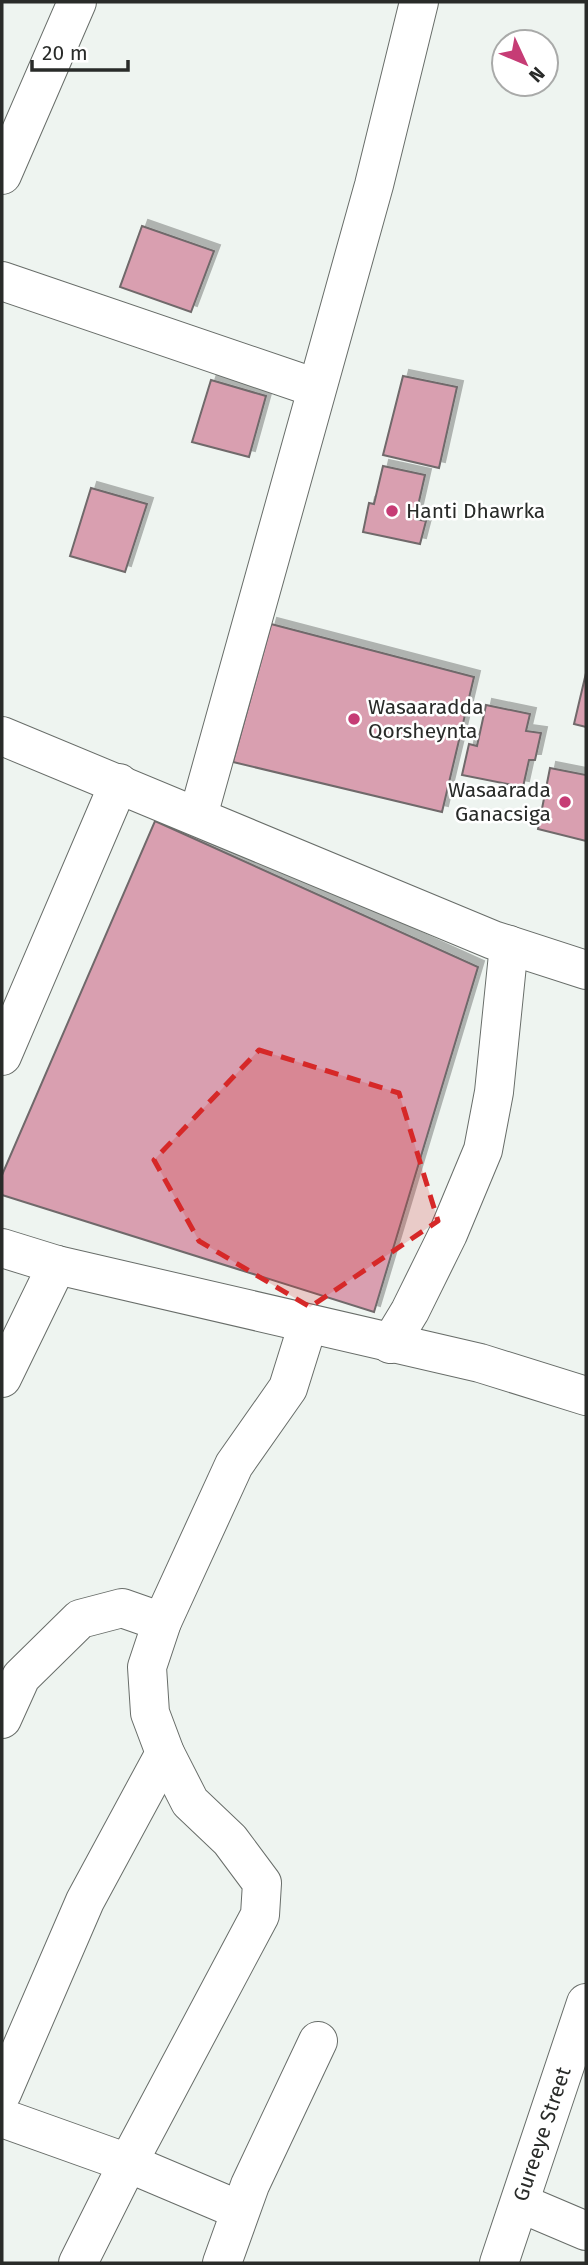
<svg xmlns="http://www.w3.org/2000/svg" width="588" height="2265" font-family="'Fira Sans',sans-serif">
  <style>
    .building { fill: #d99fb0; stroke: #70696b; stroke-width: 2; filter: url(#shadow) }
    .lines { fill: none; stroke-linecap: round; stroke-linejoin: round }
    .minor-casing { stroke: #686d69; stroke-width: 40 }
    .minor { stroke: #fff; stroke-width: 38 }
    .marked { fill: #d62828; fill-opacity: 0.2; stroke: #d62828; stroke-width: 5; stroke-dasharray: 14 9; stroke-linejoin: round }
    .poi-dot { fill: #c63c75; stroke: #fff; stroke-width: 2.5 }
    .labels { text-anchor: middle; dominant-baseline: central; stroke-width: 5; stroke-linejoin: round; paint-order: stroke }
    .poi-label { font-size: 21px; fill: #292b29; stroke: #fff; text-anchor: start }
    .street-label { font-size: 21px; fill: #292b29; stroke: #fff }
  </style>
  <defs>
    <filter id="shadow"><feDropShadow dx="6" dy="-6" stdDeviation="0" flood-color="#0004"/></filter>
  </defs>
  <rect width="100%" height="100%" fill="#eef4f0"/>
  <g class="building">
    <polygon points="142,226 214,251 191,312 120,287"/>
    <polygon points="403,376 457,387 439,468 383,455"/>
    <polygon points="211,380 266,396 249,457 192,442"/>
    <polygon points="383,466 425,475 415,519 426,521 420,544 363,532 369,503 374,504"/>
    <polygon points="91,488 147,504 125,572 70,556"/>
    <polygon points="271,624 474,677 442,812 233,762"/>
    <polygon points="586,673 586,727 574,724"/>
    <polygon points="486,705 530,714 526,731 541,733 535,760 529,760 523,787 462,775 469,744 477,746"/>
    <polygon points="550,768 586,775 586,841 538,829"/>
    <polygon points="155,821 478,967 374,1312 2,1195 2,1175"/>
  </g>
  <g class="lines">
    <defs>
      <g id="minor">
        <polyline points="2,175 77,2"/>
        <polyline points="2,281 316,388"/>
        <polyline points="2,736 493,940 586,970"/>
        <polyline points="198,816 374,185 419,2"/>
        <polyline points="2,1056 119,783"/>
        <polyline points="2,1248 57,1265 480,1363 586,1396"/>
        <polyline points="390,1344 410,1311 448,1234 483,1150 494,1092 509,945"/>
        <polyline points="2,1378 57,1265"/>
        <polyline points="2,1719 21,1677 80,1619 122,1608 162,1622"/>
        <polyline points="2,2093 85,1901 165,1753"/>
        <polyline points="2,2118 128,2163 239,2210"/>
        <polyline points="520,2203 586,2231"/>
        <polyline points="78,2263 128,2163 260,1915 262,1883 230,1840 190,1802 165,1753 150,1713 147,1667 162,1622 234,1465 288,1388 308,1324"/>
        <polyline points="222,2263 250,2185 318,2041"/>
        <path id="s1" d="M 499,2263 L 586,2003"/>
      </g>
    </defs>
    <use href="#minor" class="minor-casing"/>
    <use href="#minor" class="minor"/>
  </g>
  <path class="marked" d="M 259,1050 L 399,1093 L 438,1221 L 310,1307 L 199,1241 L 154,1160 Z"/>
  <g class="poi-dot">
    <circle cx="392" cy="511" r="7"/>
    <circle cx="354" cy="719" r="7"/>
    <circle cx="565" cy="802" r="7"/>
  </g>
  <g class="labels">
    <g class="poi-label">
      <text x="406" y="511">Hanti Dhawrka</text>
      <text x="368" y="707">Wasaaradda<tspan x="368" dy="24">Qorsheynta</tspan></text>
      <text x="551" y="790" text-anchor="end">Wasaarada<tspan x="551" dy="24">Ganacsiga</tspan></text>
    </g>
    <g class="street-label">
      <text stroke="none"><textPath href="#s1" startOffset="136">Gureeye Street</textPath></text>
    </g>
  </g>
  <rect width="588" height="2265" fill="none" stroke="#292b29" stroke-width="7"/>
  <g transform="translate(525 63) rotate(134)"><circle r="33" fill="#ffffff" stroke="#a9aaa9" stroke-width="2"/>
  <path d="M0-5L12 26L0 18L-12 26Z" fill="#c63c75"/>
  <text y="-10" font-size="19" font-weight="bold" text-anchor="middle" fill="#292b29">N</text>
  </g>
  <path d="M32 60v10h96v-10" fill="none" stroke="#292b29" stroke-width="3.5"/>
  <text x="42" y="60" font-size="21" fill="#292b29" stroke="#ffffff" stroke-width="5" paint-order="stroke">20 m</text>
</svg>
